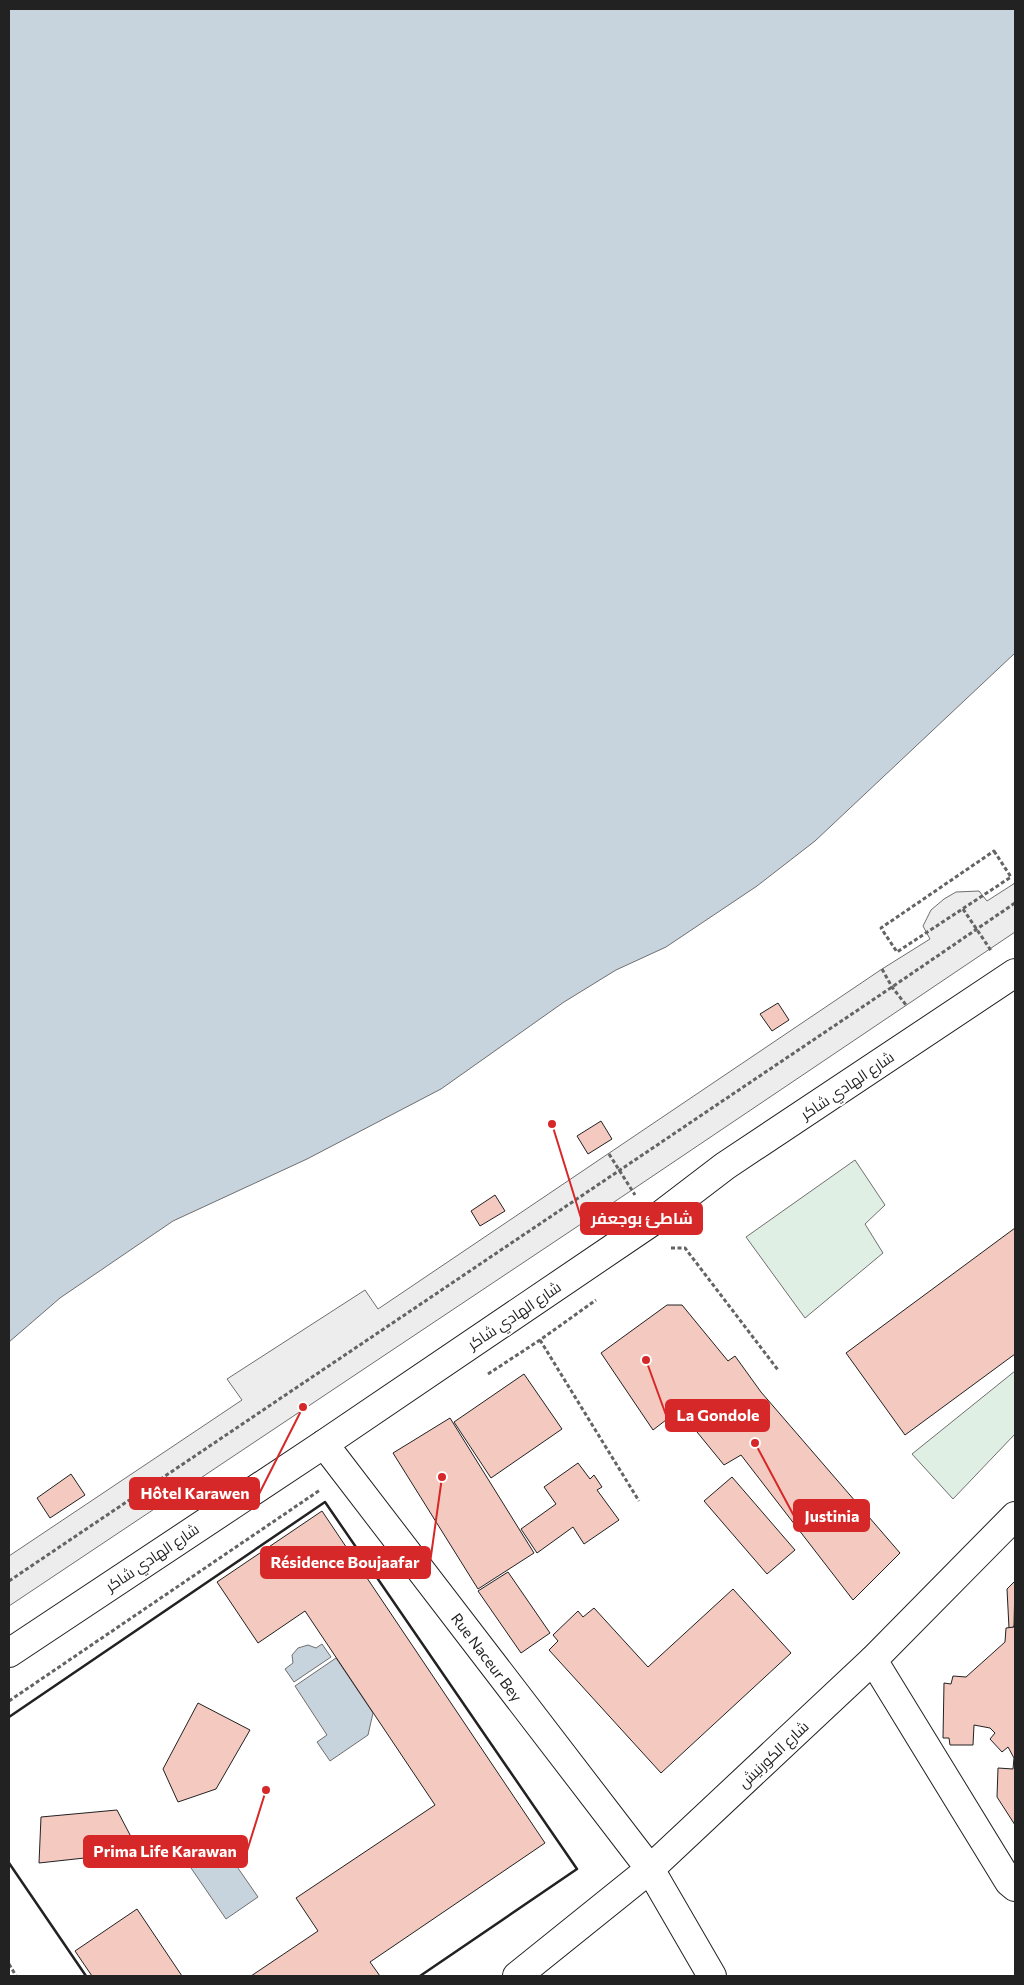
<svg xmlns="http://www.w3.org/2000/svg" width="1024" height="1985" font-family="Commissioner,Cairo,sans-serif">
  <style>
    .green { fill: #e0efe3; stroke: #6f6f6f }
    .parking { fill: #ededed; stroke: #6f6f6f }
    .water { fill: #c7d3dd; stroke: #6f6f6f }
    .building { fill: #f3c9c0; stroke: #222 }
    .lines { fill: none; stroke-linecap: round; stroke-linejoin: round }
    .street-casing { stroke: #222; stroke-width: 30 }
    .primary-casing { stroke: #222; stroke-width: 30 }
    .path { stroke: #646464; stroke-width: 3; stroke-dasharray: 4 2.5; stroke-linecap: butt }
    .street { stroke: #fff; stroke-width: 28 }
    .primary { stroke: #fff; stroke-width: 28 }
    .wall { stroke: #222; stroke-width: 2.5 }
    .labels { text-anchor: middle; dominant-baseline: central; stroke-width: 4; stroke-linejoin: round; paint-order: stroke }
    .street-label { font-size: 15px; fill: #222; stroke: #fff }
    .leader { fill: none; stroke: #d62828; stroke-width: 2 }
    .callout-dot { fill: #d62828; stroke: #fff; stroke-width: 2 }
    .callout { fill: #d62828; stroke: #d62828; stroke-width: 2 }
    .callout-label { font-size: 16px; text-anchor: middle; font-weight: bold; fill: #fff }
  </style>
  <rect width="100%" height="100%" fill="#fff"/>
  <g class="green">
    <polygon points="855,1160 885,1205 865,1224 883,1253 805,1318 746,1237"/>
    <polygon points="1015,1371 1015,1434 953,1499 912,1454"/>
  </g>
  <polygon class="parking" points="1015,883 1015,932 632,1190 9,1606 9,1556 242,1400 227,1379 365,1290 378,1309 882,969 930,939 923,926 931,910 944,899 956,892 979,891 987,901"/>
  <g class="water">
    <polygon points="9,9 1015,9 1015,653 815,841 757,886 666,947 616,970 564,1002 441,1089 307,1159 173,1221 60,1298 9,1342"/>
    <polygon points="322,1644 331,1657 294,1682 285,1669 293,1663 292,1655 298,1648 308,1645 316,1648"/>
    <polygon points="336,1658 373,1713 368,1735 330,1761 317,1742 327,1735 295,1686"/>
    <polygon points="222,1845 258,1897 226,1919 191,1868"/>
  </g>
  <g class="building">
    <polygon points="778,1003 789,1020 772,1031 760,1014"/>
    <polygon points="601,1121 612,1139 588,1154 577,1136"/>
    <polygon points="495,1195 505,1211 480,1226 471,1211"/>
    <polygon points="1015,1228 1015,1354 905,1435 846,1353"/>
    <polygon points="667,1305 682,1305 728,1361 735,1356 761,1392 900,1553 853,1600 741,1455 724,1465 679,1410 653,1430 601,1353"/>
    <polygon points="524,1374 562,1429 491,1478 454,1422"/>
    <polygon points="450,1418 534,1553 478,1589 393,1453"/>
    <polygon points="578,1463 590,1479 594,1475 602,1487 597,1490 619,1520 584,1544 573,1527 537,1553 521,1529 556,1504 544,1487"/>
    <polygon points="71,1474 85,1495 50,1518 37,1498"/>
    <polygon points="732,1477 795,1550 767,1574 704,1501"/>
    <polygon points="322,1511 545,1843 370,1962 380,1976 251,1976 318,1931 296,1898 435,1805 305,1611 258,1643 217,1582"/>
    <polygon points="508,1572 550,1633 521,1653 478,1591"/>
    <polygon points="1015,1581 1014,1627 1009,1628 1007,1589"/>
    <polygon points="733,1589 791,1653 661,1773 549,1650 558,1641 553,1635 578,1611 583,1617 594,1608 648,1667"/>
    <polygon points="1015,1621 1015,1825 997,1797 998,1768 1013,1769 1014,1758 1008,1747 1002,1752 990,1739 995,1733 990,1728 974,1725 973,1745 950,1745 949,1738 943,1738 944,1683 951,1684 953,1676 966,1677 1005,1642 1006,1628 1014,1627"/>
    <polygon points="198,1703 250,1730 216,1789 178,1802 163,1769"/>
    <polygon points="117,1810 139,1852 39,1863 41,1817"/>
    <polygon points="137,1909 182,1976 92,1976 75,1951"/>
  </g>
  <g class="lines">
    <defs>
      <g id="street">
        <polyline points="324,1444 650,1869 712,1976"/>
        <polyline points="873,1660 1009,1882 1015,1887"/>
      </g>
      <g id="primary">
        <polyline points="9,1653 324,1444 653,1221 725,1166 1015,973"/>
        <polyline points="517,1976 650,1869 873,1660 1015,1516"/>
      </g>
    </defs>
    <use href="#street" class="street-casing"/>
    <use href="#primary" class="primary-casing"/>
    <g class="path">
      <polygon points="994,851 1011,877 897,952 881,928"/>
      <polyline points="1015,883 1015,884"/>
      <polyline points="963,909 992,952"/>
      <polyline points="882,969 892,987 906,1005"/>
      <polyline points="609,1154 635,1195"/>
      <polyline points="671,1248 685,1248 778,1370"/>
      <polyline points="540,1340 639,1501"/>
      <polyline points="488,1374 540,1340 596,1300"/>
      <polyline points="9,1581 892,987 1015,903"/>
      <polyline points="9,1701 320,1490"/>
      <polyline points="9,1964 16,1976"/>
    </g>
    <use href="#street" class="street"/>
    <use href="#primary" class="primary"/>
    <g class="wall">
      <polyline points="9,1717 325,1502 577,1869 420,1976"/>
      <polyline points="9,1863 86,1976"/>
    </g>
  </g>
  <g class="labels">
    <g class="street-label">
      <text transform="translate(847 1085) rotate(-34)">شارع الهادي شاكر</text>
      <text transform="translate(514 1315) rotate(-34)">شارع الهادي شاكر</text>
      <text transform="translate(152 1557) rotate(-34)">شارع الهادي شاكر</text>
      <text transform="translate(487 1657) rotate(53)">Rue Naceur Bey</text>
      <text transform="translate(773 1754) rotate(-43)">شارع الكورنيش</text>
    </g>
  </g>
  <path class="leader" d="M552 1124L581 1218M646 1360L666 1415M303 1407L259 1494M755 1443L794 1516M442 1477L430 1563M266 1790L247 1851"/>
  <g class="callout-dot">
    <circle cx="552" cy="1124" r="5"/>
    <circle cx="646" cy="1360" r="5"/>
    <circle cx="303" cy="1407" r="5"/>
    <circle cx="755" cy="1443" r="5"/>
    <circle cx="442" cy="1477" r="5"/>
    <circle cx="266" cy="1790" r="5"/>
  </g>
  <g class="callout">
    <rect x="581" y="1203" width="121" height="31" rx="5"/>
    <rect x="666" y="1400" width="103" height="31" rx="5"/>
    <rect x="130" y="1478" width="129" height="31" rx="5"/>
    <rect x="794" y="1500" width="75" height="31" rx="5"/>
    <rect x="261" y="1547" width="169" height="31" rx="5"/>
    <rect x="84" y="1836" width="163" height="31" rx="5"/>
  </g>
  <g class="callout-label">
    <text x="642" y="1224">شاطئ بوجعفر</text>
    <text x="718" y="1421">La Gondole</text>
    <text x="195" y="1499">Hôtel Karawen</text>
    <text x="832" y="1522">Justinia</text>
    <text x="345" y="1568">Résidence Boujaafar</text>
    <text x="165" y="1857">Prima Life Karawan</text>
  </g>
  <rect width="1024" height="1985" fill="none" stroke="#222222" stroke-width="20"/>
</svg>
